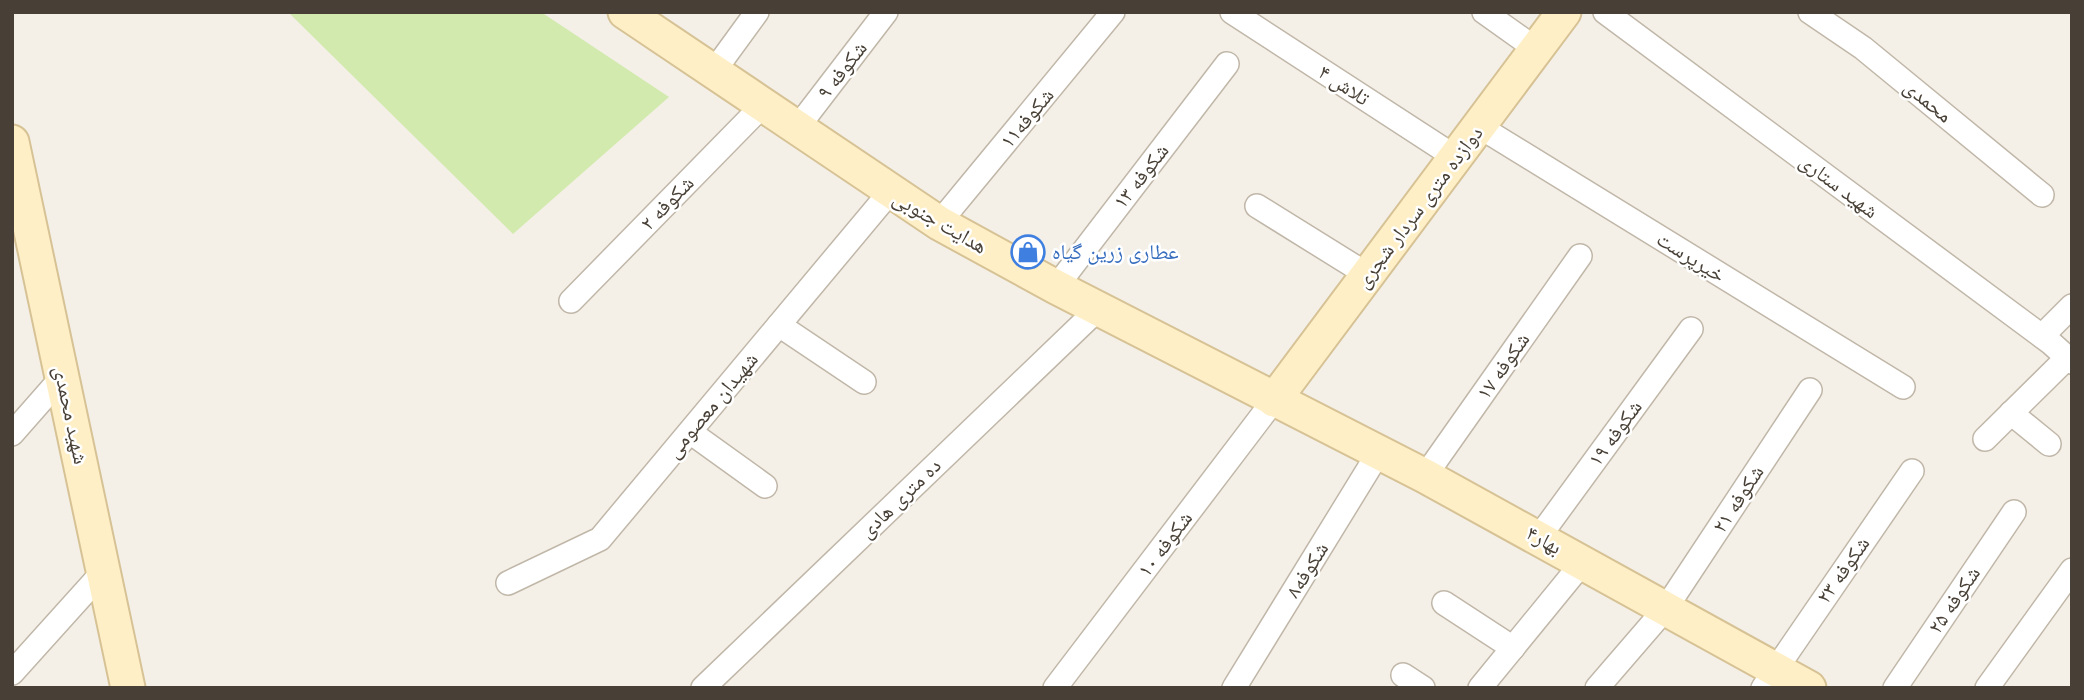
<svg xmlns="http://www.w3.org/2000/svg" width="2084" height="700" font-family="Roboto,'Noto Naskh Arabic',sans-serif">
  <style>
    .green { fill: #d2eaae }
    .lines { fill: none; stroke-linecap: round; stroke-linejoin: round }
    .street-casing { stroke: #c0b7a9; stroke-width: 26 }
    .secondary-casing { stroke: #d6c295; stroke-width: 37 }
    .street { stroke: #fff; stroke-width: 23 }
    .secondary { stroke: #ffefc6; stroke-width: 33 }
    .labels { text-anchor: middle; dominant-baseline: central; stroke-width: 5; stroke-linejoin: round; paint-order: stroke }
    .street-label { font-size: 21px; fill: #484036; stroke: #fff }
    .shop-label { font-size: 21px; fill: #366cbe; stroke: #fff; text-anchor: start }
  </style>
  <rect width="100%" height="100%" fill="#f4f0e7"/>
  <polygon class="green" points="288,12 541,12 669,97 513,234"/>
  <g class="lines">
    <defs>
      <g id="street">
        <polyline points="1232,12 1455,157"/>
        <polyline points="1484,12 1536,49"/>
        <polyline points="1605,12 2051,343 2072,362"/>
        <polyline points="1810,12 1863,48 2042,195"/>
        <polyline points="714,71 757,12"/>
        <polyline points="1480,127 1903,387"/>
        <polyline points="797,128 886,12"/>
        <polyline points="1257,206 1368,275"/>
        <polyline points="939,223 1113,12"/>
        <polyline points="1056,287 1227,64"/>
        <polyline points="571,301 763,105"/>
        <polyline points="779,325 864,382"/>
        <polyline points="2042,336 2072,306"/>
        <polyline points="2011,413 2049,444"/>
        <polyline points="690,432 765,486"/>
        <polyline points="12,434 63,376"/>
        <polyline points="1985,439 2067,358"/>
        <polyline points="1425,476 1580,256"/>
        <polyline points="1539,537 1691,329"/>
        <polyline points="508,583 600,539 890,192"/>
        <polyline points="1444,603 1513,648"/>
        <polyline points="12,673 103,572"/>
        <polyline points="1403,675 1423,688"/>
        <polyline points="703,688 1098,309"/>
        <polyline points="1055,688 1274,400"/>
        <polyline points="1234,688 1379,452"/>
        <polyline points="1480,688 1583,562"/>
        <polyline points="1597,688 1666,608 1810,390"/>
        <polyline points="1763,688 1912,471"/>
        <polyline points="1895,688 2014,512"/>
        <polyline points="1987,688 2072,570"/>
      </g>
      <g id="secondary">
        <polyline points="625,12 939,223 1056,287 1425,476 1809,688"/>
        <polyline points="12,142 128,688"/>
        <polyline points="1274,400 1564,12"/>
      </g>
    </defs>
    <use href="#street" class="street-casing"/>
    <use href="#secondary" class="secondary-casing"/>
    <use href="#street" class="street"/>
    <use href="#secondary" class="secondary"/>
  </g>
  <defs>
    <symbol id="shop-ring" viewBox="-11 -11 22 22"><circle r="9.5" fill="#fff" stroke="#3f7fe0" stroke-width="1.5"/><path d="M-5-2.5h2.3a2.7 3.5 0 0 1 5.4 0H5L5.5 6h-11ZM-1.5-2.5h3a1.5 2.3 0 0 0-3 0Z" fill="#3f7fe0"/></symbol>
  </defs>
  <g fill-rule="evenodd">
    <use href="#shop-ring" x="1009" y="233" width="38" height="38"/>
  </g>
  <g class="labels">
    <g class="street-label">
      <text transform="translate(842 70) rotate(-52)">شکوفه ۹</text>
      <text transform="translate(1344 85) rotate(33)">تلاش ۴</text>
      <text transform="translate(1928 101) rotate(39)">محمدی</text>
      <text transform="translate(1027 118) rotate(-50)">شکوفه۱۱</text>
      <text transform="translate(1141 176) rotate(-52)">شکوفه ۱۳</text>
      <text transform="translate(1839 186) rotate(37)">شهید ستاری</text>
      <text transform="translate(667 203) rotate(-46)">شکوفه ۲</text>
      <text transform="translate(1419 207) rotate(-53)">دوازده متری سردار شجری</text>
      <text transform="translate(940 222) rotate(30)">هدایت جنوبی</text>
      <text transform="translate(1691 257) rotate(32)">خیرپرست</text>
      <text transform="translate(1503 366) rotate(-55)">شکوفه ۱۷</text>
      <text transform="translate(712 405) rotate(-50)">شهیدان معصومی</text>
      <text transform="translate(71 415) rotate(78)">شهید محمدی</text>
      <text transform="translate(1615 433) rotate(-54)">شکوفه ۱۹</text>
      <text transform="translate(900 498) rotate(-44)">ده متری هادی</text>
      <text transform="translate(1738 499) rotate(-57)">شکوفه ۲۱</text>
      <text transform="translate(1544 540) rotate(29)">بهار۴</text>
      <text transform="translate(1165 544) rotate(-53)">شکوفه ۱۰</text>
      <text transform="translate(1307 570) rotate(-58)">شکوفه۸</text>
      <text transform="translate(1843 570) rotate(-55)">شکوفه ۲۳</text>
      <text transform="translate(1954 600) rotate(-56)">شکوفه ۲۵</text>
    </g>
    <g class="shop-label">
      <text x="1052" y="252">عطاری زرین گیاه</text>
    </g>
  </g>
  <rect width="2084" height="700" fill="none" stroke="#484036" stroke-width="28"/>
</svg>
